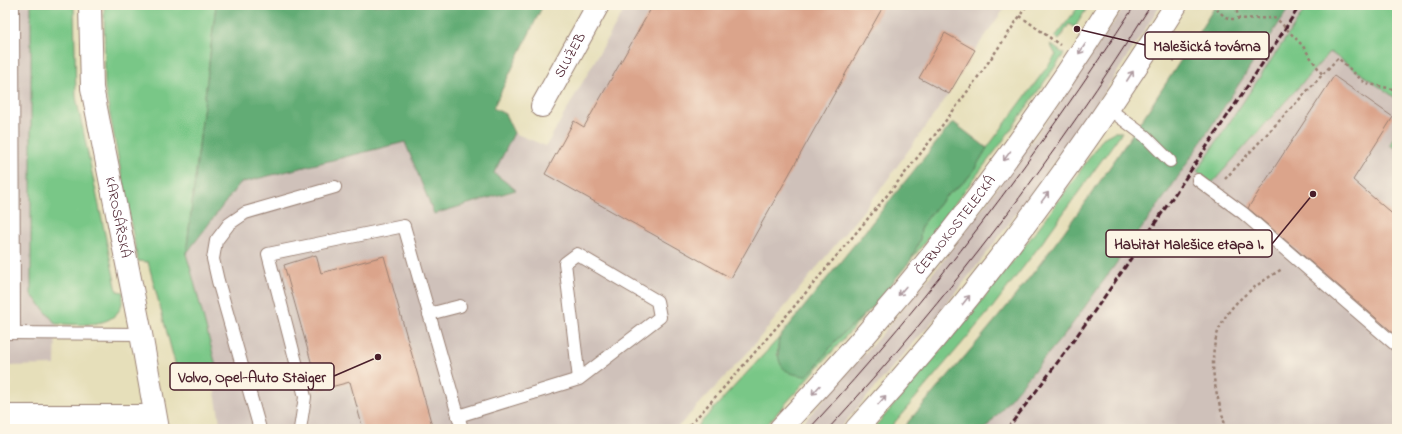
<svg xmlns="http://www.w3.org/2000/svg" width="1402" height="434" font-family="'Indie Flower',sans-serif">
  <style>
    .industrial { fill: #cfc1ba }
    .green { fill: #79c787; stroke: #627359 }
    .forest { fill: #62ac74; stroke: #566650 }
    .building { fill: #dba48b }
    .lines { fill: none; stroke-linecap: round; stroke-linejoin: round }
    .service-casing { stroke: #987f72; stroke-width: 14 }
    .minor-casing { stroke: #987f72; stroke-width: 24 }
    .secondary-casing { stroke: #987f72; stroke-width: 24 }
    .path { stroke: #987f72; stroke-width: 2.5; stroke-dasharray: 3 3; stroke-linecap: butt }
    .service { stroke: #fff; stroke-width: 12 }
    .minor { stroke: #fff; stroke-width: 22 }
    .secondary { stroke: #fff; stroke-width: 22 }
    .tram { stroke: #4a1f2b; stroke-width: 1 }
    .rail { stroke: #4a1f2b; stroke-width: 3; stroke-dasharray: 6 3; stroke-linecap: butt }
    .oneway { stroke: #ae9aa0 }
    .labels { text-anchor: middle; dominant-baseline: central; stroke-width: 4; stroke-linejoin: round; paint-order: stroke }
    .street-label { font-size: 14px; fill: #4a1f2b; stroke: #fcf5e5 }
    .leader { fill: none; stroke: #4a1f2b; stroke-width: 1.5 }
    .callout-dot { fill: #4a1f2b; stroke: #fcf5e5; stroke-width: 1.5 }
    .callout { fill: #fcf5e5; stroke: #4a1f2b; stroke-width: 1.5 }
    .callout-label { font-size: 15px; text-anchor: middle; font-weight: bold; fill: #4a1f2b }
  </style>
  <rect width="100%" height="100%" fill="#fcf5e5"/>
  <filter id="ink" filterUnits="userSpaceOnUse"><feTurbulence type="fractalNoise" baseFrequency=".025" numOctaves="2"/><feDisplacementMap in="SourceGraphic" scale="8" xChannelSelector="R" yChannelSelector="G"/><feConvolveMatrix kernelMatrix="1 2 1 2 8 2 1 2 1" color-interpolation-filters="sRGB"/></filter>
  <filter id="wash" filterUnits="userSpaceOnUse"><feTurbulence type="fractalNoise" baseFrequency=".012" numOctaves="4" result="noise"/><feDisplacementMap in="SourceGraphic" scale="16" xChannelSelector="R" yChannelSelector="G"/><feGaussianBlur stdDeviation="0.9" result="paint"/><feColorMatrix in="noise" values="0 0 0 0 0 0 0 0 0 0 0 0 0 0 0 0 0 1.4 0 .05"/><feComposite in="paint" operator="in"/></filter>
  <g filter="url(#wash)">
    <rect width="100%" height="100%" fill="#e6dfba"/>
    <g class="industrial">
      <polygon points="5,5 31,5 31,294 56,324 55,365 5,366"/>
      <polygon points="627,5 1007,5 975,50 949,94 880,190 748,352 676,429 221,429 214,386 220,385 186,254 240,183 405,142 434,214 515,191 494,173 514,133 546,146"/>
      <polygon points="1125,5 1161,5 1094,108 990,249 938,315 839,429 797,429 881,335 946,257 1057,107"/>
      <polygon points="1291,5 1397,5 1397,429 985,429 1068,330 1168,192"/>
      <polygon points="56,427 73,429 5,429 5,428"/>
    </g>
    <g class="green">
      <path d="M 31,5 L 74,5 L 76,97 L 117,291 L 123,292 C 125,331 81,324 56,324 L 31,294 Z"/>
      <polygon points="104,5 216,5 186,254 191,270 221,385 185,388 175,363 148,262 138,261 105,89"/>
      <polygon points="1080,5 1089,5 1075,27 1069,24 1059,40 1055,37"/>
      <polygon points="1308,5 1397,5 1397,99 1330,52 1212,183 1197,171"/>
      <polygon points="1050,44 1064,54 1000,145 911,260 920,239 921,227 930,215 945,197 964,182 972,173 987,148 1056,55"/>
      <polygon points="1397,131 1397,149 1390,145"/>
      <path d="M 1114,132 L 1122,132 L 1041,244 L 992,308 L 889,429 L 873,429 C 955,336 1033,241 1103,138 Z"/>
      <polygon points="870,309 763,429 695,429 779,338 777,355 815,368 836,340"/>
    </g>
    <g class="forest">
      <polygon points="216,5 543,5 493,108 505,114 514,133 494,173 516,190 434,214 405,142 240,183 186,254"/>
      <path d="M 1216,5 L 1291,5 L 1168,192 L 1068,330 L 985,429 L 902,429 C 937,388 974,347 1008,305 C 1084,210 1151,108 1216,5 Z"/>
      <path d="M 953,122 L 987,148 L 972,173 L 964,182 L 945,197 L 930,215 L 921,227 L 920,239 L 911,260 L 871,309 L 836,340 L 815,368 L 806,376 C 779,374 776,362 779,338 Z"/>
    </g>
    <g id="blocks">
      <g class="building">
        <polygon points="653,5 884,5 731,278 545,174 574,121 584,127"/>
        <polygon points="945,33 975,50 949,94 919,78"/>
        <polygon points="1334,76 1393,117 1353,180 1397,218 1397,336 1248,208"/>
        <polygon points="316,255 321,273 384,256 433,429 363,429 350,382 319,390 284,265"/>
      </g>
    </g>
  </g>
  <g filter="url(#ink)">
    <use href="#blocks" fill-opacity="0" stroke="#987f72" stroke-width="1"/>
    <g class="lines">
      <defs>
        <g id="service">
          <polyline points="13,5 14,333"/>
          <polyline points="1109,109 1145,136 1170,161"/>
          <polyline points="1198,180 1243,213 1397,346"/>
          <polyline points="429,314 460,306"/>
          <polyline points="5,333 141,334"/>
          <polyline points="458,416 579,379 660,317 657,301 577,254 565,263 579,379"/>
          <polyline points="260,429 218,281 213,259 216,241 229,224 245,213 335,187"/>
          <polyline points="300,429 305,397 268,254 404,226 462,429"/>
        </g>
        <g id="minor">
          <path id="s1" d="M 90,5 L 92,88 L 141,334 L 158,429"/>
          <path id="s2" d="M 542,106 L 598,5"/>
          <polyline points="5,416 155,416"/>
        </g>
        <g id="secondary">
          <path id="s3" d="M 780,429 C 903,299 1016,157 1111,5"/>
          <path d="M 856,429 C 976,298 1081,155 1176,5"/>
        </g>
      </defs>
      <use href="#service" class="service-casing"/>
      <use href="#minor" class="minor-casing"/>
      <use href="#secondary" class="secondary-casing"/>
      <g class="path">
        <polyline points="1212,5 1224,16 1230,19 1274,18 1278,20 1302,45 1322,74"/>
        <polyline points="1235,5 1239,19"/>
        <polyline points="1020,16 1060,45"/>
        <polyline points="1168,57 1175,61"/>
        <polyline points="1225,179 1338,58 1365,83 1397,90"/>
        <path d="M 686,429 C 737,374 785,318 833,260 C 903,178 968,96 1027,5"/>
        <path d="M 1226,429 C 1222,412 1216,395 1214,378 C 1207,320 1238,296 1282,269"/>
      </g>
      <use href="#service" class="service"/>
      <use href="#minor" class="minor"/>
      <use href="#secondary" class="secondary"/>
      <g class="tram">
        <path d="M 809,429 C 931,298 1037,155 1135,5"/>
        <path d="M 828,429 C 948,299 1057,155 1151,5"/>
      </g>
      <path class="rail" d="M 1007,429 C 1073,345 1133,256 1193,167 C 1229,113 1266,60 1300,5"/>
    </g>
    <defs><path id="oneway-shaft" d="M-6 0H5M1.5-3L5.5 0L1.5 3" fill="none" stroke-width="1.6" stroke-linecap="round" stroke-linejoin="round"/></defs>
    <g class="oneway">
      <use href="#oneway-shaft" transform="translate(1082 49) rotate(124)"/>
      <use href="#oneway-shaft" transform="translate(1130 76) rotate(-57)"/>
      <use href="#oneway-shaft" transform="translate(1007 156) rotate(126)"/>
      <use href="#oneway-shaft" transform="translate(1045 197) rotate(-54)"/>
      <use href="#oneway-shaft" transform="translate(902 291) rotate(130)"/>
      <use href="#oneway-shaft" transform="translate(966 300) rotate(-51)"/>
      <use href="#oneway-shaft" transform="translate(816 390) rotate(132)"/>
      <use href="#oneway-shaft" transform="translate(882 400) rotate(-49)"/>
    </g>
  </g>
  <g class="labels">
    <g class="street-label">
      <text stroke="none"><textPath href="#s2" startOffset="58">SLUŽEB</textPath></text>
      <text stroke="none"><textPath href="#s1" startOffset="215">KAROSÁŘSKÁ</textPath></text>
      <text stroke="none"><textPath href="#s3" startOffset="269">ČERNOKOSTELECKÁ</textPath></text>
    </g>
  </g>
  <path class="leader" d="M1077 29L1145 45M1313 194L1272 244M378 357L334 376"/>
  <g class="callout-dot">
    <circle cx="1077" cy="29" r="4"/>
    <circle cx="1313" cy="194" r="4"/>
    <circle cx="378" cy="357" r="4"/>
  </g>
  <g class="callout">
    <rect x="1145" y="32" width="124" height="27" rx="4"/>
    <rect x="1106" y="230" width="166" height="27" rx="4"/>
    <rect x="170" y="363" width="164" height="27" rx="4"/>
  </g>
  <g class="callout-label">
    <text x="1207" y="51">Malešická továrna</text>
    <text x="1189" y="249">Habitat Malešice etapa I.</text>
    <text x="252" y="382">Volvo, Opel-Auto Staiger</text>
  </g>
  <rect width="1402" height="434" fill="none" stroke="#fcf5e5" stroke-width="20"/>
</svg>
